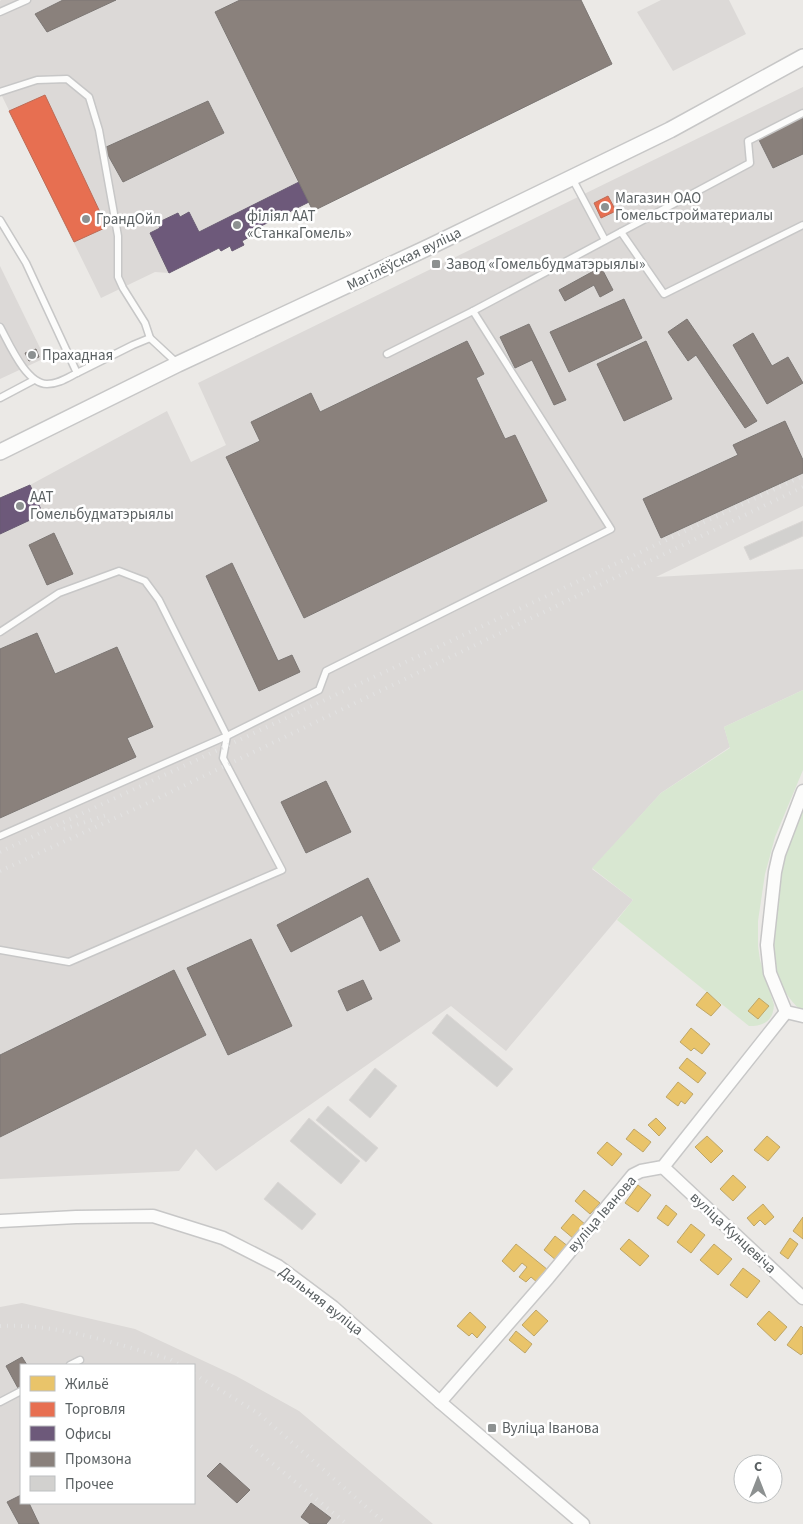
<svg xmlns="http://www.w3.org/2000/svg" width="803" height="1524" font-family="'Source Sans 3',sans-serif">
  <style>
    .industrial { fill: #dcd9d7; fill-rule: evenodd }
    .green { fill: #d8e7d1 }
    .homes { fill: #e9c46a; stroke: #bea668 }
    .shops { fill: #e76f51; stroke: #bd6b56 }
    .offices { fill: #6d597a; stroke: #685b73 }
    .industry { fill: #8a817c; stroke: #7c7774 }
    .building { fill: #d2d1cf; stroke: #dad7d5 }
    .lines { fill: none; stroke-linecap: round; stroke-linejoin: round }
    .service-casing { stroke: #c7c7c7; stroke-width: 9 }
    .minor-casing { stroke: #c7c7c7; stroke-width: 15 }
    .tertiary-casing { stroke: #c7c7c7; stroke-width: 18 }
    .service { stroke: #fcfcfb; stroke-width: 6 }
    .minor { stroke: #fcfcfb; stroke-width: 12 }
    .tertiary { stroke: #fcfcfb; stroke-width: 15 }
    .rail { stroke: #e2e2e2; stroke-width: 4; stroke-dasharray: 1 6; stroke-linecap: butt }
    .poi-dot { fill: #8d9191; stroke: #fff; stroke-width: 2 }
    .labels { text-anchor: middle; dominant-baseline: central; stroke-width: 5; stroke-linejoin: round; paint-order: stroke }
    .poi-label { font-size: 15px; fill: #5b6163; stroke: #fff; text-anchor: start }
    .street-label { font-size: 15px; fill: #5b6163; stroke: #fff }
  </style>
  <rect width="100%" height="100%" fill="#ebe9e6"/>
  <g class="industrial">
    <polygon points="1,0 581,0 612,64 313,211 308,202 249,232 242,241 244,245 232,251 230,246 221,251 219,248 169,273 155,272 101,298 0,92 0,1"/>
    <polygon points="661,0 729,0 746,34 673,71 637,12"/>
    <polygon points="803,87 803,506 656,577 803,569 803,690 724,727 730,747 661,793 592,869 633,900 506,1051 451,1006 216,1171 196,1149 179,1171 0,1179 0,498 30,485 167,411 191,462 226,445 198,383"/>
    <polygon points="0,266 45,358 0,379"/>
    <path d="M 22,1303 L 135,1329 L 236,1376 L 299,1411 L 433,1524 L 0,1524 L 0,1307 ZM 21,1365 L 194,1365 L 194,1503 L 21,1503 Z"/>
  </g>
  <g class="green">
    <path d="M 803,690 L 803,770 L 775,837 L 770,856 L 765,874 L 758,921 L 758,946 L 760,960 L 774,1005 C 773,1021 764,1026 749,1026 L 617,920 L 633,900 L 592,868 L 661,793 L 730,748 L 724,727 Z"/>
    <path d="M 803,806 L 803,1012 C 771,985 772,953 776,914 C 779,892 781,870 787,849 C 792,835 798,820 803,806 Z"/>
  </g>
  <g class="homes">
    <polygon points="707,992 721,1005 711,1016 696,1005"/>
    <polygon points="759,998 769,1006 758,1019 748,1011"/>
    <polygon points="691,1028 710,1044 702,1054 694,1048 691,1051 680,1042"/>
    <polygon points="687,1058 706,1073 698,1083 679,1068"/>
    <polygon points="678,1082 693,1094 685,1104 681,1101 678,1106 666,1097"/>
    <polygon points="656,1118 666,1128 659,1136 648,1125"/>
    <polygon points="634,1129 651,1142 643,1152 626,1139"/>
    <polygon points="707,1136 723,1151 711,1163 695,1147"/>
    <polygon points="767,1136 780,1147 768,1161 754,1150"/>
    <polygon points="607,1142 622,1154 612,1166 597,1153"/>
    <polygon points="733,1175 746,1187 733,1201 720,1189"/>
    <polygon points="638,1185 651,1195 638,1212 625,1203"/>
    <polygon points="584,1190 600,1203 590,1214 575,1201"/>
    <polygon points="763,1204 774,1217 765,1225 760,1220 754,1226 747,1218"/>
    <polygon points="666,1205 677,1214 668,1226 657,1218"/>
    <polygon points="573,1214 586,1225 574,1239 561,1228"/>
    <polygon points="803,1217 803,1239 793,1231"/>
    <polygon points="691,1224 705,1235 691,1253 677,1242"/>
    <polygon points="555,1236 569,1247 557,1261 544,1250"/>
    <polygon points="790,1238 798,1244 788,1259 780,1253"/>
    <polygon points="629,1239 649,1256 640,1266 620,1249"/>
    <polygon points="516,1244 548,1270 538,1283 531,1277 526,1282 519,1277 527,1267 522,1263 514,1272 502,1261"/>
    <polygon points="714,1244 732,1259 718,1275 700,1260"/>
    <polygon points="743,1268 760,1281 747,1298 730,1285"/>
    <polygon points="536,1310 548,1321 534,1336 522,1325"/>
    <polygon points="769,1311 787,1327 775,1341 757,1324"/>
    <polygon points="470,1312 486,1327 477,1338 472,1333 469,1336 457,1326"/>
    <polygon points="801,1326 803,1328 803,1353 801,1355 787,1345"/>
    <polygon points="516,1331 532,1344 525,1353 509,1340"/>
  </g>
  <g class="shops">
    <polygon points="45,95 107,227 74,242 9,111"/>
    <polygon points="608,196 616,211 601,218 594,203"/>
  </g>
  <g class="offices">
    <polygon points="299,182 309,202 249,232 251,236 242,241 244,245 232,251 230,246 221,251 219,248 169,273 150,233 160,228 157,223 178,213 180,217 189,212 199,232"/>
    <polygon points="30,485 43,514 0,534 0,498"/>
  </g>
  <g class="industry">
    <polygon points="63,0 116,0 47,32 35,14"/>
    <polygon points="240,0 581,0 612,64 313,211 215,12"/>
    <polygon points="208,101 224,133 123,182 104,148"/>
    <polygon points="803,116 803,154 773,168 758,138"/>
    <polygon points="601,267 613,290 600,297 594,285 565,301 559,290"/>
    <polygon points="624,299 642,338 569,372 550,332"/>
    <polygon points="687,319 757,421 745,428 696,355 688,361 668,332"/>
    <polygon points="529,324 566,400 554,405 532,360 515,368 500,337"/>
    <polygon points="753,333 772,366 788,357 803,383 767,404 733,345"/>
    <polygon points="467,341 484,374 476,378 505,439 515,435 547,501 304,618 226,457 260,441 251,422 311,393 320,412"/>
    <polygon points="646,341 672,399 624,421 597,364"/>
    <polygon points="36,349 39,357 29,361 25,353"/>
    <polygon points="785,421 803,460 803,473 661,538 643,499 738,455 733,445"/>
    <polygon points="54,533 73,574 47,585 29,545"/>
    <polygon points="232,563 278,661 292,655 300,672 259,691 206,576"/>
    <polygon points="37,633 55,674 117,647 153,727 127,738 136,757 0,818 0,649"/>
    <polygon points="326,781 351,832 306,853 281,802"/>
    <polygon points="368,878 400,941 380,951 362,915 291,952 277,925"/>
    <polygon points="251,939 292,1026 228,1055 187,968"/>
    <polygon points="174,970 206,1035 0,1137 0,1055"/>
    <polygon points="363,980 372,999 347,1011 338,991"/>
    <polygon points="22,1357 27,1365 21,1365 21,1389 19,1390 6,1366"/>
    <polygon points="220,1463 250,1490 237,1503 207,1476"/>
    <polygon points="21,1495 21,1503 29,1503 39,1524 19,1524 7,1502"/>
    <polygon points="311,1503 331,1518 326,1524 310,1524 301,1517"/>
  </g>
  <g class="building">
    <polygon points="803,521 803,536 750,560 744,547"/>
    <polygon points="447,1014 513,1069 497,1087 432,1033"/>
    <polygon points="375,1068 397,1086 370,1118 349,1100"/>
    <polygon points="328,1106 378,1148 366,1162 316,1120"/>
    <polygon points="309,1118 360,1161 341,1184 290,1141"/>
    <polygon points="278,1182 316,1214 302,1230 264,1199"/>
  </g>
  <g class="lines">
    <defs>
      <g id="service">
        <polyline points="0,12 27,0"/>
        <polyline points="0,92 37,80 67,79 89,97 99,130 118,236 118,277 123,288 145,323 150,338"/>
        <polyline points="572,178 605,240"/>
        <polyline points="0,220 26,263 77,373 133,345 150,338 178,364"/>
        <polyline points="621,232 664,294 803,225"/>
        <polyline points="473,311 750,163 748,141 803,113"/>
        <path d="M 0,327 C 9,343 26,384 47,384 C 58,384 67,378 77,373"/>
        <polyline points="0,398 34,380"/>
        <polyline points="0,632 59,593 119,571 145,581 159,600 227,736 0,836"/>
        <polyline points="0,950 69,962 282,870 223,758 227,736 319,690 326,671 611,529 473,311 387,354"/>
        <polyline points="70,1365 80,1360"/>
        <polyline points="0,1402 21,1391"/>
      </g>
      <g id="minor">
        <polyline points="803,791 779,854 775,872 767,945 770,973 786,1012 803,1016"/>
        <polyline points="663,1167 803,1298"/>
        <polyline points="0,1221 76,1217 153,1216 223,1238 278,1266 333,1307 440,1402 583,1524"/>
        <polyline points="440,1402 548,1278 633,1175 641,1171 663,1167 786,1012"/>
      </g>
      <polyline id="tertiary" points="0,452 178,364 429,247 670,130 803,57"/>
    </defs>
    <use href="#service" class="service-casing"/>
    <use href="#minor" class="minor-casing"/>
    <use href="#tertiary" class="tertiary-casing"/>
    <use href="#service" class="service"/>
    <use href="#minor" class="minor"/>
    <use href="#tertiary" class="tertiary"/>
    <g class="rail">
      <polyline points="64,829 107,815"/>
      <polyline points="0,852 803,476"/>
      <polyline points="0,871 150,802 803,487"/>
      <path d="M 0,1326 C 58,1323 115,1344 170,1359 L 180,1365"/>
      <polyline points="194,1374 258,1413 386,1524"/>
      <polyline points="251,1446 347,1524"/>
    </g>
  </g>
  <g class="poi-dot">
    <circle cx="605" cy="207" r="5"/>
    <circle cx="86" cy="219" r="5"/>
    <circle cx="237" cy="225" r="5"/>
    <rect x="431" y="259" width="10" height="10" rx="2.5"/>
    <circle cx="32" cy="355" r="5"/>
    <circle cx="20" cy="506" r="5"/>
    <rect x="487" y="1423" width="10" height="10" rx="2.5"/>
  </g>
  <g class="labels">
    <g class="poi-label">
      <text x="615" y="198">Магазин ОАО<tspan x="615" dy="17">Гомельстройматериалы</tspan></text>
      <text x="247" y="216">філіял ААТ<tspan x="247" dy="17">«СтанкаГомель»</tspan></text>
      <text x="96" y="219">ГрандОйл</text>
      <text x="446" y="264">Завод «Гомельбудматэрыялы»</text>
      <text x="42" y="355">Прахадная</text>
      <text x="30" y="497">ААТ<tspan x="30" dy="17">Гомельбудматэрыялы</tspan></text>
      <text x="502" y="1428">Вуліца Іванова</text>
    </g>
    <g class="street-label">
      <text transform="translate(404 259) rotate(-26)">Магілёўская вуліца</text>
      <text transform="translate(602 1214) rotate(-49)">вуліца Іванова</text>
      <text transform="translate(733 1233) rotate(43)">вуліца Кунцевіча</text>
      <text transform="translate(321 1301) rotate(38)">Дальняя вуліца</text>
    </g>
  </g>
  <rect x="20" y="1364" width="175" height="140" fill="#ffffff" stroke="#bdc0c1"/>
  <rect x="30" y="1376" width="25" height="15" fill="#e9c46a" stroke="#bdc0c1"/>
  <text x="65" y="1389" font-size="15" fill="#5b6163">Жильё</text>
  <rect x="30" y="1402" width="25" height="15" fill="#e76f51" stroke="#bdc0c1"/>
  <text x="65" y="1414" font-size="15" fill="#5b6163">Торговля</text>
  <rect x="30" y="1426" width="25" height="15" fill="#6d597a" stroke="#bdc0c1"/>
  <text x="65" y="1439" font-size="15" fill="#5b6163">Офисы</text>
  <rect x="30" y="1452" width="25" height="15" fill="#8a817c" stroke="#bdc0c1"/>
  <text x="65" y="1464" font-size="15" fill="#5b6163">Промзона</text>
  <rect x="30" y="1476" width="25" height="15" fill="#d2d1cf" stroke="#bdc0c1"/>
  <text x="65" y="1489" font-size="15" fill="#5b6163">Прочее</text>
  <g transform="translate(758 1479)"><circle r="24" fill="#ffffff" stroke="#bdc0c1"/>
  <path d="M0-4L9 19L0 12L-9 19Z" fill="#8d9191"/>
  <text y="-8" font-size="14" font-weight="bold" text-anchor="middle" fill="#5b6163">С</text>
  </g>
</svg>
